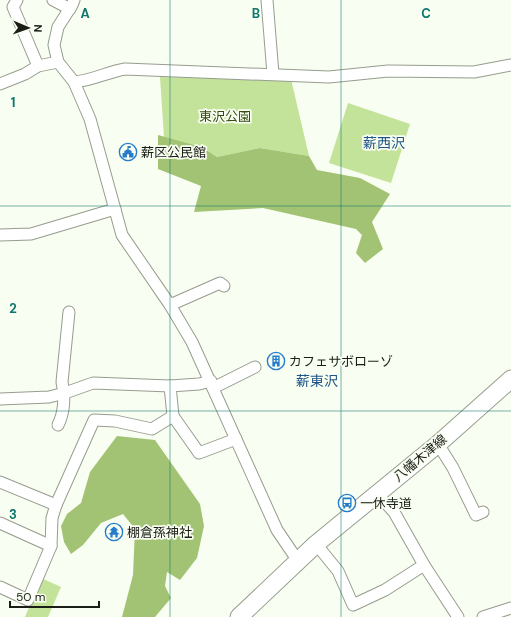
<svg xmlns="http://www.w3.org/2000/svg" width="511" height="617" font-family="'DM Sans','Noto Sans JP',sans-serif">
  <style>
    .green { fill: #c4e39a }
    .forest { fill: #a3c374 }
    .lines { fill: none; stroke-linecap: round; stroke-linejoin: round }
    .minor-casing { stroke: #969d8e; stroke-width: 13 }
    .primary-casing { stroke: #969d8e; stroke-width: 19 }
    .minor { stroke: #fff; stroke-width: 11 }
    .primary { stroke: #fff; stroke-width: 17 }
    .grid { fill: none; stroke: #0f766e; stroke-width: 1; stroke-opacity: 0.55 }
    .labels { text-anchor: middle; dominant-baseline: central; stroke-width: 3.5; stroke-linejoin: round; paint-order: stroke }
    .park-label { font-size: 13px; fill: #364a11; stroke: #f8fef1 }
    .poi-label { font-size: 13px; fill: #1b1d17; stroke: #f8fef1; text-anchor: start }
    .street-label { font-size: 13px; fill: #1b1d17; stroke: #f8fef1 }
    .neighbourhood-label { font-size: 14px; fill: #1f5587; stroke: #f8fef1 }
    .grid-label { font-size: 13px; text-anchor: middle; font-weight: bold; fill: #0f766e; stroke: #f8fef1; stroke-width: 3.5; stroke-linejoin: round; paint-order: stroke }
  </style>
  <rect width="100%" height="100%" fill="#f8fef1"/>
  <g class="green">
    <polygon points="160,77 291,79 309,156 260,148 217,157 202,147 164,137"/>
    <polygon points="348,103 410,124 391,183 329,163"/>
    <polygon points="41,578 61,587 48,617 25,617"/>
  </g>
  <g class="forest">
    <polygon points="158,135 202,147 217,157 260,148 309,156 317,170 360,178 390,194 372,222 383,249 365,263 356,253 362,235 356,229 263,208 194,212 201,186 158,169"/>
    <polygon points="117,436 155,440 200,504 204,526 197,558 180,580 167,572 165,586 171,598 155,617 122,617 133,575 135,529 123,514 101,523 83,545 71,554 64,542 61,526 67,514 81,503 90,472"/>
  </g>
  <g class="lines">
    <defs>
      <g id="minor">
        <polyline points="17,0 13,7 38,66"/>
        <polyline points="53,0 70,9"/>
        <polyline points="74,0 72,5 58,27 54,45 58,62 74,82 90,119 122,235 170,305 192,342 277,530 298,561"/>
        <polyline points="267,0 273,74"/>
        <path d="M 74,82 C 91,81 107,72 125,69 L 329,77 L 388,71 L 474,72 L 511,65"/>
        <polyline points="0,84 25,74 38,66 58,62"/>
        <polyline points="0,235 31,234 115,209"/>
        <polyline points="170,305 220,283 224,286"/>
        <polyline points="213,388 255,367"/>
        <polyline points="0,399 49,397 65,393 93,383 170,386"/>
        <polyline points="173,416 199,453 236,439"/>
        <path d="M 58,425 C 65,411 65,397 62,382 L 69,312"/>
        <polyline points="438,444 453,468 476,515 483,512"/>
        <polyline points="0,482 56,505 94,420 115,421 152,429 173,416 170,386 199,384 211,381"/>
        <polyline points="377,494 394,512 424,565 458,617"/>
        <polyline points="0,523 51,546"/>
        <polyline points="316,544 338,571 353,605 385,590 424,565"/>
        <polyline points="0,587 28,600 51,546 52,518 56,505"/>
        <polyline points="483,617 511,608"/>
      </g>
      <polyline id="primary" points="239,617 316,544 438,444 511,379"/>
    </defs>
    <use href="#minor" class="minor-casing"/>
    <use href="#primary" class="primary-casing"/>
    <use href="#minor" class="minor"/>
    <use href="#primary" class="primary"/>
  </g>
  <path class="grid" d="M 170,0 L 170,617M 341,0 L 341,617M 0,206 L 511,206M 0,411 L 511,411"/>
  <defs>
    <symbol id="civic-ring" viewBox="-11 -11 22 22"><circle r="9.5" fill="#f8fef1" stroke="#257cca" stroke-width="1.5"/><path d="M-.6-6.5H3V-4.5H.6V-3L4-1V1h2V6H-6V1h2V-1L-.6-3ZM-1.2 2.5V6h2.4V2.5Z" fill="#257cca"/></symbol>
    <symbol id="building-ring" viewBox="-11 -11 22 22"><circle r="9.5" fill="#f8fef1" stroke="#257cca" stroke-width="1.5"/><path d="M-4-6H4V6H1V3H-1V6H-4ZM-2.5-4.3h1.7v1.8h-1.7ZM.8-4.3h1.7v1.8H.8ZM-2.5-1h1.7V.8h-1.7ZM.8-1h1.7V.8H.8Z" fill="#257cca"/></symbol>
    <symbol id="bus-ring" viewBox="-11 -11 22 22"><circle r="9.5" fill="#f8fef1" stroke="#257cca" stroke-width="1.5"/><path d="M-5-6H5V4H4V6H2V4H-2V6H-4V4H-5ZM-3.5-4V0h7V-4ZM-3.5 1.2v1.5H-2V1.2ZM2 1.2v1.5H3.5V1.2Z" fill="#257cca"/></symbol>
    <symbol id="temple-ring" viewBox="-11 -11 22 22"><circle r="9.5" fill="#f8fef1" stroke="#257cca" stroke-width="1.5"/><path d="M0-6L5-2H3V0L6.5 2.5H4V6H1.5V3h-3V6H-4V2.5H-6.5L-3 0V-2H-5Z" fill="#257cca"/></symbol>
  </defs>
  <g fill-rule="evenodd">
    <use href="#civic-ring" x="118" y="142" width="20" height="20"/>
    <use href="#building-ring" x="266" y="351" width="20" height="20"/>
    <use href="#bus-ring" x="337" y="493" width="20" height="20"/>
    <use href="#temple-ring" x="104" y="522" width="20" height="20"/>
  </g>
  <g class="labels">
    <g class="park-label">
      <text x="225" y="116">東沢公園</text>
    </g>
    <g class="poi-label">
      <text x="141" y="152">薪区公民館</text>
      <text x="289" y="361">カフェサボローゾ</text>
      <text x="360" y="503">一休寺道</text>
      <text x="127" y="532">棚倉孫神社</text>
    </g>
    <g class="street-label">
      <text transform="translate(420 458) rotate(-40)">八幡木津線</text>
    </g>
    <g class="neighbourhood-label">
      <text x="384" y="143">薪西沢</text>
      <text x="317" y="381">薪東沢</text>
    </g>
  </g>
  <g class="grid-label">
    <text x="85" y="18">A</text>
    <text x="256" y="18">B</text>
    <text x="426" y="18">C</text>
    <text x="13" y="107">1</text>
    <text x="13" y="313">2</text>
    <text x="13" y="519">3</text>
  </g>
  <g transform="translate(28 28) rotate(92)" stroke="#f8fef1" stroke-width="3" paint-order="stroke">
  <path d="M0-3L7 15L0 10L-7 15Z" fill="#1b1d17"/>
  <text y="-6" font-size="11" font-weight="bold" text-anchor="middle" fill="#1b1d17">N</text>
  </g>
  <path d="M10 601v6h89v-6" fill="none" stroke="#1b1d17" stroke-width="2"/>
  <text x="16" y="601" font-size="12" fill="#1b1d17" stroke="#f8fef1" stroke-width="3" paint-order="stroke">50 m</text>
</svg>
